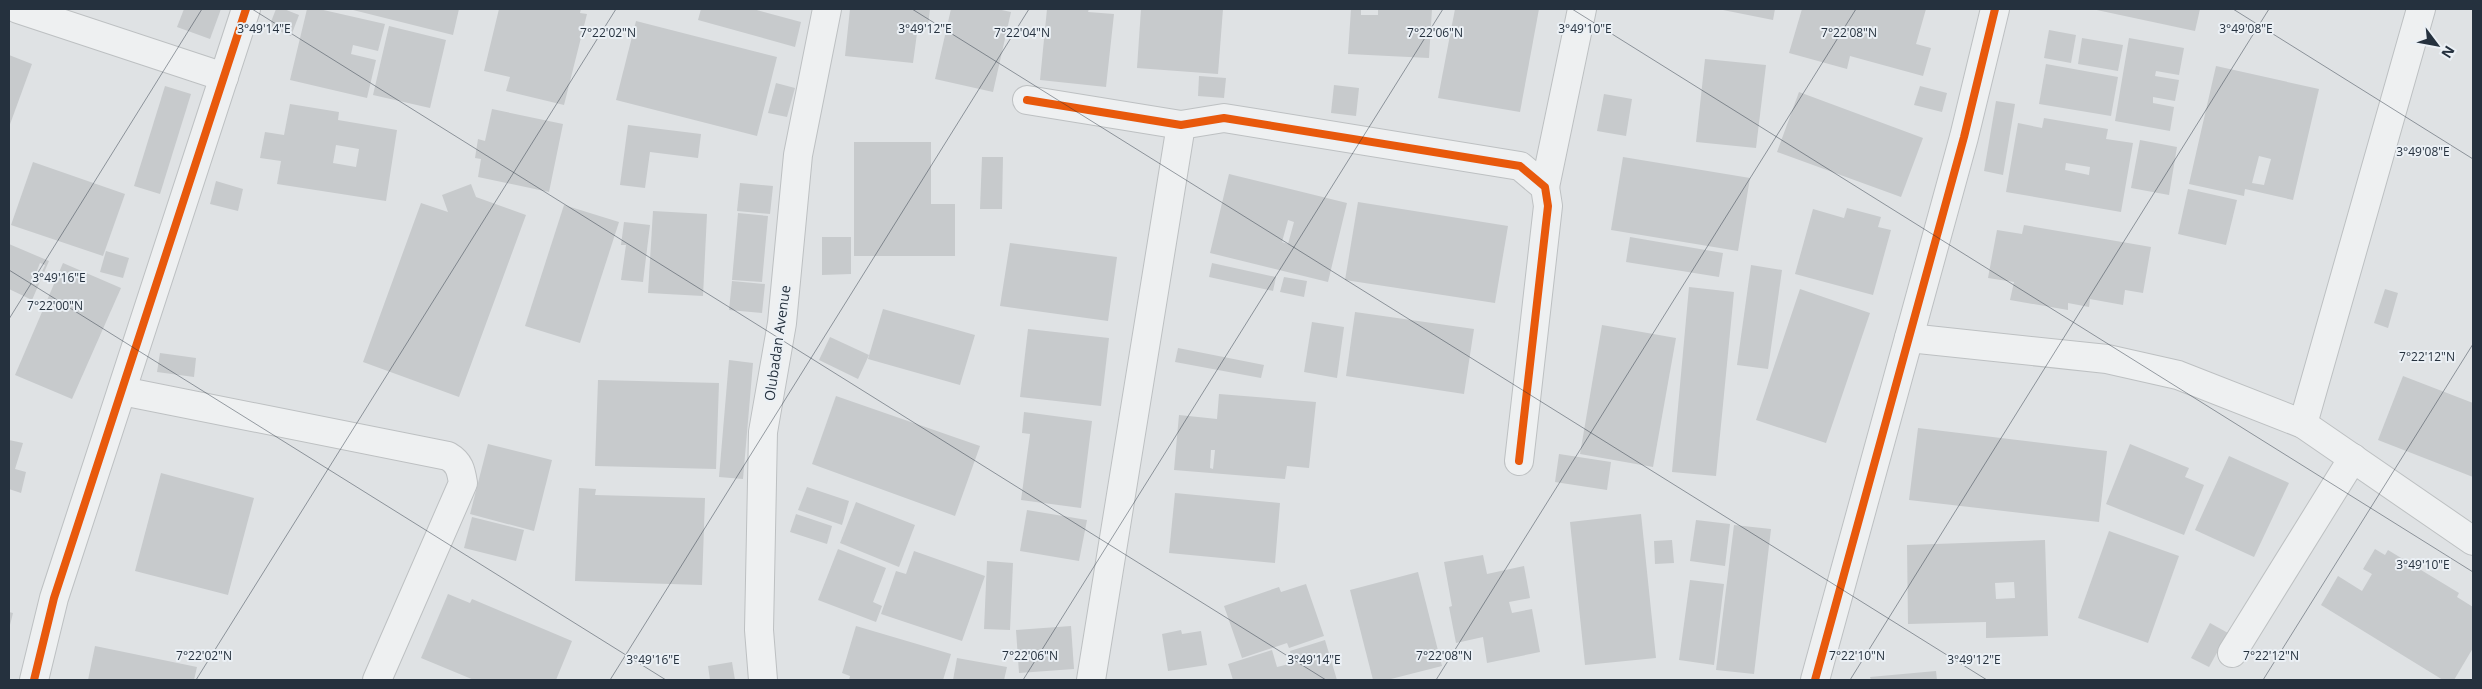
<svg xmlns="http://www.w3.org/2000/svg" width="2482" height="689" font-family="'Open Sans',sans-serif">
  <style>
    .building { fill: #c7cacc; fill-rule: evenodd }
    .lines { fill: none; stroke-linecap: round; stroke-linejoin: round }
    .minor-casing { stroke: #bdc0c2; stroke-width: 30 }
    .tertiary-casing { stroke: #bdc0c2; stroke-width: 30 }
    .minor { stroke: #eef0f1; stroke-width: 28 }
    .tertiary { stroke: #eef0f1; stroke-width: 28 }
    .cycleway-casing { stroke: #ebf0f5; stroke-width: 11 }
    .cycleway { stroke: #e8590c; stroke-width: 8 }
    .ticks { fill: none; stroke: #25313e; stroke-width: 1; stroke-opacity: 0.45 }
    .labels { text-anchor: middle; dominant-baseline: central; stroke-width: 4; stroke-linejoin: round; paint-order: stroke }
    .street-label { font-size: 14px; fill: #25313e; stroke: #ebf0f5 }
    .ticks-label { font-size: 12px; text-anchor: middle; fill: #25313e; stroke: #ebf0f5; stroke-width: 4; stroke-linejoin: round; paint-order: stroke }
  </style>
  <rect width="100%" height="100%" fill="#dfe2e4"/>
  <g class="building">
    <polygon points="184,9 221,9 210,39 177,27"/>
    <polygon points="276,9 284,9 299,15 291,36 269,27"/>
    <polygon points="307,9 319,9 385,24 378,51 353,45 351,54 376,60 367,98 290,80"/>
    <polygon points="349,9 459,9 453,35"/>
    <polygon points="499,9 581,9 580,13 587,14 564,105 506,91 510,77 484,71"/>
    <polygon points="701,9 753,9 801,22 795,47 698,20"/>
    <polygon points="850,9 930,9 928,26 918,26 913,63 845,56"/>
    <polygon points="951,9 997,9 1011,12 993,92 935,79"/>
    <polygon points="1047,9 1089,9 1088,12 1114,14 1106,87 1040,80"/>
    <polygon points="1141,9 1223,9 1218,74 1137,68"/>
    <polygon points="1351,9 1361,9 1361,15 1378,15 1378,9 1432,9 1429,58 1348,54"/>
    <polygon points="1455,9 1539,9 1520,112 1438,98"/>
    <polygon points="1718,9 1775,9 1773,20"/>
    <polygon points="1802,9 1926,9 1916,44 1931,48 1923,76 1850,56 1847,69 1789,53"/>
    <polygon points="2092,9 2200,9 2195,31"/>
    <polygon points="636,21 777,57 757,136 616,100"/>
    <polygon points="389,26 446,40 430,108 373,95"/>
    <polygon points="2049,30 2076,35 2071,63 2044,58"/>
    <polygon points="2082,38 2123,45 2118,71 2078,64"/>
    <polygon points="2129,38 2184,48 2179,75 2156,71 2155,76 2179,80 2175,101 2153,97 2153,103 2174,107 2170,131 2115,121"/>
    <polygon points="9,55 32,64 9,127"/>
    <polygon points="1705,59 1766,65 1756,148 1696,142"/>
    <polygon points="2046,64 2118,77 2111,116 2039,104"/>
    <path d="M 2216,66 L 2319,89 L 2293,200 L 2245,189 L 2244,196 L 2189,184 ZM 2259,156 L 2271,159 L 2264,185 L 2252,183 Z"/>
    <polygon points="1199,76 1226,78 1224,98 1198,96"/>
    <polygon points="776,83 795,88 787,117 768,113"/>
    <polygon points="1334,85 1359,88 1356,116 1331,113"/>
    <polygon points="165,86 191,94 160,194 134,186"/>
    <polygon points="1920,86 1947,93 1942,112 1914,105"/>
    <polygon points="1799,92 1923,138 1901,197 1777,152"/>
    <polygon points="1604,94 1632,99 1626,136 1597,131"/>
    <polygon points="1996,101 2015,104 2003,175 1984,171"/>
    <path d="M 290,104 L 339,112 L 338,120 L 397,130 L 386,201 L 277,184 L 281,161 L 260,158 L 265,132 L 284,135 ZM 336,145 L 359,149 L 356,167 L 333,163 Z"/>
    <polygon points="492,109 563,124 549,192 478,177 481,159 475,158 478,139 485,141"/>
    <path d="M 2044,118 L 2108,129 L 2106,139 L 2133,143 L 2121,212 L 2006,192 L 2018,123 L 2042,128 ZM 2066,163 L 2090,167 L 2089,175 L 2065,170 Z"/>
    <polygon points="628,125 701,134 698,158 650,152 645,188 620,185"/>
    <polygon points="2140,140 2177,147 2169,195 2131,188"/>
    <polygon points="854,142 931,142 931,204 955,204 955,256 854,256"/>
    <polygon points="982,157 1003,157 1002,209 980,209"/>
    <polygon points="1623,157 1750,178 1738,251 1611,230"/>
    <polygon points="33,162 125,194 103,256 11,225"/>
    <path d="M 1229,174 L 1347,203 L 1328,282 L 1210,253 ZM 1288,220 L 1294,222 L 1288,244 L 1282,242 Z"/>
    <polygon points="216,181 243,189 238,211 210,204"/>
    <polygon points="740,183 773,186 770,214 737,211"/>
    <polygon points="471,184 476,197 526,215 459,397 363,362 421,203 448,212 442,195"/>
    <polygon points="2188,189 2237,200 2226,245 2178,234"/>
    <polygon points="1358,202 1508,226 1495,303 1345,280"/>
    <polygon points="564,205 619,222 580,343 525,326"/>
    <polygon points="1847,208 1881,217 1878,227 1891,230 1873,295 1795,274 1813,209 1844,218"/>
    <polygon points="653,211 707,214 703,296 648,293"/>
    <polygon points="738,213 768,216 762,282 732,280"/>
    <polygon points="624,222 650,225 643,282 621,280 626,245 621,245"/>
    <polygon points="2024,225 2151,247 2143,293 2125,290 2123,305 2090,299 2089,307 2068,303 2068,310 2010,300 2014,282 1988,278 1997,230 2022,234"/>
    <polygon points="822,237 851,237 851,274 822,275"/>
    <polygon points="1630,237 1723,253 1719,277 1626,262"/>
    <polygon points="1010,243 1117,257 1108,321 1000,306"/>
    <path d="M 9,244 L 49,261 L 32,300 L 9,289 ZM 40,263 L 45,265 L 36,285 L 32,283 Z"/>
    <polygon points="106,251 129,258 123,278 100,272"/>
    <polygon points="63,263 121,288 72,399 15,375"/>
    <polygon points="1212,263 1276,277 1273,291 1209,277"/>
    <polygon points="1751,265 1782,270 1768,369 1737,365"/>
    <polygon points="1284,277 1307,281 1304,297 1280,292"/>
    <polygon points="732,281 765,284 762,313 729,310"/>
    <polygon points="1689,287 1734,292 1716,476 1672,472"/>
    <polygon points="1800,289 1870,313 1826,443 1756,420"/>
    <polygon points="2385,289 2398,293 2388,328 2374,323"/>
    <polygon points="883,309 975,335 960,385 868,359"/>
    <polygon points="1355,312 1474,329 1464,394 1346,376"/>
    <polygon points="1312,322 1344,327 1337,378 1304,372"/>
    <polygon points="1602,325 1676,338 1653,467 1580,454"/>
    <polygon points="1028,329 1109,338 1101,406 1020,397"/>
    <polygon points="830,337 869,355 858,379 819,360"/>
    <polygon points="1178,348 1264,365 1261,378 1175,362"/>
    <polygon points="160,353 196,358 194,377 157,372"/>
    <polygon points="729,360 753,363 743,479 719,477"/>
    <polygon points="2403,376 2473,403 2473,477 2378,440"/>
    <polygon points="598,380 719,383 716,469 595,466"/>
    <path d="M 1219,394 L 1316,402 L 1309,468 L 1287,466 L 1285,479 L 1174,470 L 1179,415 L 1217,419 ZM 1211,450 L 1215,450 L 1213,469 L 1210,468 Z"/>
    <polygon points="836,396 980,446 955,516 812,464"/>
    <polygon points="1024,412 1092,421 1081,508 1021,500 1030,434 1022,433"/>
    <polygon points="1918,428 2107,451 2099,522 1909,500"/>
    <polygon points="9,440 23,443 15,469 26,472 21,493 9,489"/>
    <polygon points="488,444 552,460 534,531 470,514"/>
    <polygon points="2130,444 2189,468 2185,477 2204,485 2184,535 2106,504"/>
    <polygon points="1559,454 1611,462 1607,490 1555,482"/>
    <polygon points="2229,456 2289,483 2254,557 2195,530"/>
    <polygon points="161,473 254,498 228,595 135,571"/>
    <polygon points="807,487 849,501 842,525 798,510"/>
    <polygon points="579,488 596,489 595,495 705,498 702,585 575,581"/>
    <polygon points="1175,493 1280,503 1275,563 1169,553"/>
    <polygon points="856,502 915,525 899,567 840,543"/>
    <polygon points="1027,510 1087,520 1079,561 1020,551"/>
    <polygon points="796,514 832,526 827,544 790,532"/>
    <polygon points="1641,514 1656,658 1585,665 1570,522"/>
    <polygon points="472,517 524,530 516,561 464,548"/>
    <polygon points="1696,520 1730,524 1725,566 1690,561"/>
    <polygon points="1734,525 1771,529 1754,674 1716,670"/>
    <polygon points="2109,531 2179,556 2148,643 2078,618"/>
    <polygon points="1672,540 1674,563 1655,564 1654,541"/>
    <path d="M 2045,540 L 2048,636 L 1986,638 L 1986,622 L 1908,624 L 1907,545 ZM 2014,582 L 2015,598 L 1996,599 L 1995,583 Z"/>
    <polygon points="838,549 886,568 873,602 882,606 876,622 818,600"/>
    <polygon points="2375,549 2385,555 2388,550 2459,593 2457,597 2473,607 2473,648 2454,680 2443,680 2321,605 2338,576 2362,591 2372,574 2363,569"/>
    <polygon points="914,551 985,576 962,641 881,614 896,571 906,574"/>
    <polygon points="1483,555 1487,574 1524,566 1530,598 1509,602 1512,613 1532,609 1540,652 1487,663 1483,637 1456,643 1449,607 1452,606 1444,562"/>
    <polygon points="987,561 1013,563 1010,630 984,629"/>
    <polygon points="1418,572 1442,666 1387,680 1373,680 1350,590"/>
    <polygon points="1690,580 1724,584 1714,665 1679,660"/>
    <polygon points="1306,584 1324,636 1289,648 1287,643 1242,658 1224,606 1279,587 1281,592"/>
    <polygon points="448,594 470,603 472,599 572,641 556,680 474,680 421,658"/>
    <polygon points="9,612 13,613 9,629"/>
    <polygon points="2210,623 2228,633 2209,667 2191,658"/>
    <polygon points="856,626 951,654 943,680 849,680 850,676 842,673"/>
    <polygon points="1071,626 1074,669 1019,673 1016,630"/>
    <polygon points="1181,630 1182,634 1201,631 1207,665 1168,671 1162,634"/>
    <polygon points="1325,640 1337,680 1233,680 1228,664 1272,650 1277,667 1293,663 1290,651"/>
    <polygon points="95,646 197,667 194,680 88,680"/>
    <polygon points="957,658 1007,667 1004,680 953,680"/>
    <polygon points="732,662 735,680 710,680 708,666"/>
    <polygon points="1936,671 1937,680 1871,680 1870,677"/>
  </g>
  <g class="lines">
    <defs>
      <g id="minor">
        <polyline points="18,9 224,77"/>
        <polyline points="1027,100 1181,125 1224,118 1520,166 1545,187 1548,206 1519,461"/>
        <polyline points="1545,187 1582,9"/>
        <polyline points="1909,338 2107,359 2178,375 2303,424 2473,541"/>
        <path d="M 122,391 L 448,456 C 460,463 461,471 463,483 L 377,680"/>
        <polyline points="2303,424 2421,9"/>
        <polyline points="2232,653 2353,458"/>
        <polyline points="34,680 54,598 246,9"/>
        <polyline points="1091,680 1181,125"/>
        <polyline points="1815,680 1964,137 1995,9"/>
      </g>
      <polyline id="tertiary" points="763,680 759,630 763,432 782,323 798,155 827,9"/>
    </defs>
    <use href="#minor" class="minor-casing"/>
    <use href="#tertiary" class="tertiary-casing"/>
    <use href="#minor" class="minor"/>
    <use href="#tertiary" class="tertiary"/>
    <defs>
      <g id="cycleway">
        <polyline points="1027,100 1181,125 1224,118 1520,166 1545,187 1548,206 1519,461"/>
        <polyline points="34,680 54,598 246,9"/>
        <polyline points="1815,680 1964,137 1995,9"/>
      </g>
    </defs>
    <use href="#cycleway" class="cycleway-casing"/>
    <use href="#cycleway" class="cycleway"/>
  </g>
  <path class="ticks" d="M 252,9 L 1326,680M 912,9 L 1987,680M 1572,9 L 2473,572M 2233,9 L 2473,159M 9,270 L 666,680M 9,319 L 202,9M 196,680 L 616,9M 610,680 L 1029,9M 1023,680 L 1443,9M 1436,680 L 1856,9M 1850,680 L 2269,9M 2263,680 L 2473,344"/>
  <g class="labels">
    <g class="street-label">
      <text transform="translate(777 343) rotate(-82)">Olubadan Avenue</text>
    </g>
  </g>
  <g class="ticks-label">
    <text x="264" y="33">3°49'14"E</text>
    <text x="925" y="33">3°49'12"E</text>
    <text x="1585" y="33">3°49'10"E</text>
    <text x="2246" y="33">3°49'08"E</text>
    <text x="608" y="37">7°22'02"N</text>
    <text x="1022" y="37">7°22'04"N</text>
    <text x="1435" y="37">7°22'06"N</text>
    <text x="1849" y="37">7°22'08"N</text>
    <text x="2423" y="156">3°49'08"E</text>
    <text x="59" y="282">3°49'16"E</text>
    <text x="55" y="310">7°22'00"N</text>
    <text x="2427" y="361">7°22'12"N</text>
    <text x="2423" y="569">3°49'10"E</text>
    <text x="204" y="660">7°22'02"N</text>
    <text x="1030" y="660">7°22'06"N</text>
    <text x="1444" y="660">7°22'08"N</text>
    <text x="1857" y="660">7°22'10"N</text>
    <text x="2271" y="660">7°22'12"N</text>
    <text x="653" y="664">3°49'16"E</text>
    <text x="1314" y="664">3°49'14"E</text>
    <text x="1974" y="664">3°49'12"E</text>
  </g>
  <rect width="2482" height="689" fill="none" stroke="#25313e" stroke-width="20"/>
  <g transform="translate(2437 45) rotate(122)" stroke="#ebf0f5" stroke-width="4" paint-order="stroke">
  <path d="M0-4L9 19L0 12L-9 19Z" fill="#25313e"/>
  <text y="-8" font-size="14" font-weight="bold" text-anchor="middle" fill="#25313e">N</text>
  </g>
</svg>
